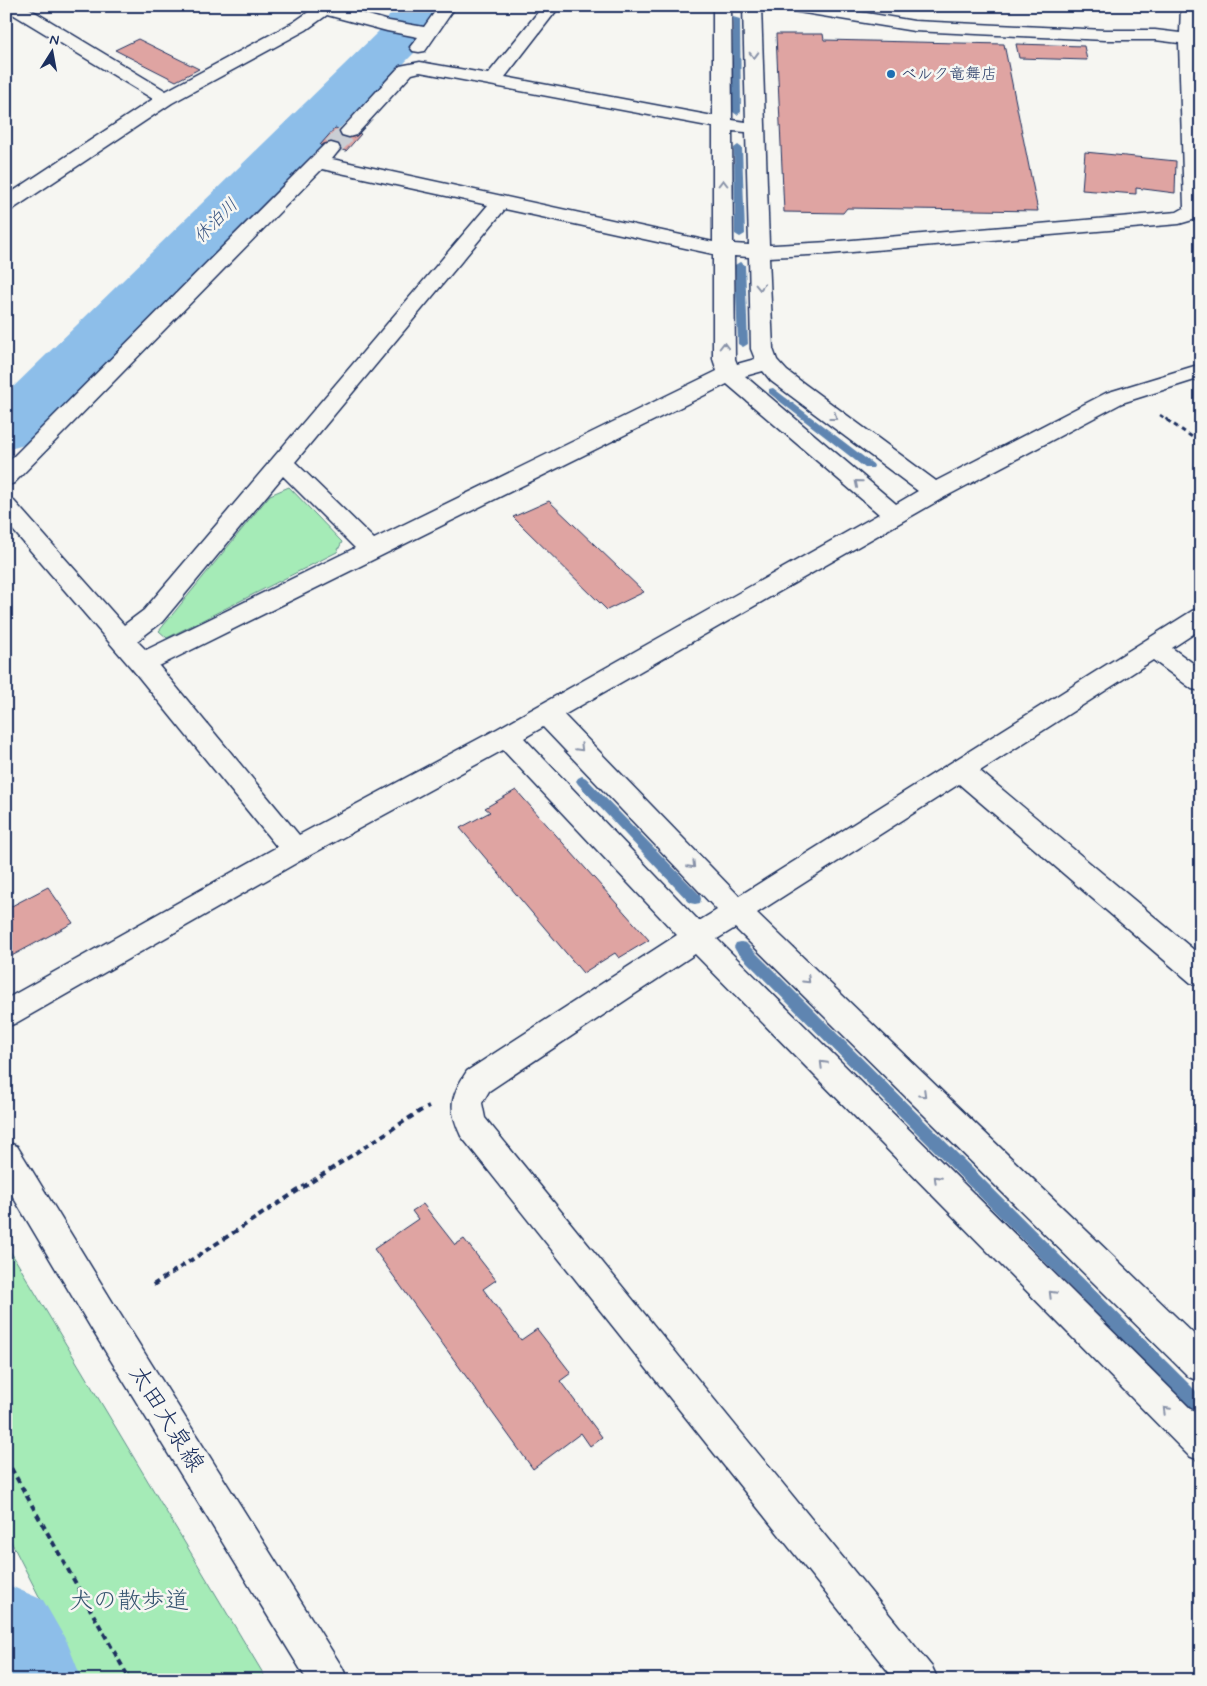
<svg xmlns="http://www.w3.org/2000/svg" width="1207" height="1686" font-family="Mynerve,'Klee One',sans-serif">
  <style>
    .green { fill: #a5ebb7; stroke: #608d8a }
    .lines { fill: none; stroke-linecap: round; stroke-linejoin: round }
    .stream { fill: #5f85b1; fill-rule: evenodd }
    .river { fill: #8dbee9; fill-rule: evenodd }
    .building { fill: #dfa4a2; stroke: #1b2f5e }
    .minor-tunnel { stroke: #caced4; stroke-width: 19; stroke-dasharray: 19 10; stroke-linecap: butt }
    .minor-casing { stroke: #1b2f5e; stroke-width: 3 }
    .major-casing { stroke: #1b2f5e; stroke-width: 3 }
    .path-far2 { stroke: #1b2f5e; stroke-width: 2.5; stroke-dasharray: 4 2.5; stroke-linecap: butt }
    .path-far1 { stroke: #1b2f5e; stroke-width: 3; stroke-dasharray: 4.5 4; stroke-linecap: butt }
    .path { stroke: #1b2f5e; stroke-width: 4; stroke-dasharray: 6 4.5; stroke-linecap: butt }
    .minor { fill: #f6f6f2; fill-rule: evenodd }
    .major { fill: #f6f6f2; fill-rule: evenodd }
    .oneway { stroke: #8892a8 }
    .poi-dot { fill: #1f6fb2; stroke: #f6f6f2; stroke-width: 2 }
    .labels { text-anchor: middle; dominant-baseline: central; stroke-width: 5; stroke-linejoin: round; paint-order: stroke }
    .far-poi-label { font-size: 16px; fill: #1b2f5e; stroke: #f6f6f2; text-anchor: start }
    .far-water-label { font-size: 18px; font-style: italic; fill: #385381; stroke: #f6f6f2 }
    .near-street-label { font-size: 24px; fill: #1b2f5e; stroke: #f6f6f2 }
    .near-park-label { font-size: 24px; fill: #375570; stroke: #f6f6f2 }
  </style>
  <rect width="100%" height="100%" fill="#f6f6f2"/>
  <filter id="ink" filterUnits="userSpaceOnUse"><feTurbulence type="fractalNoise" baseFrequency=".02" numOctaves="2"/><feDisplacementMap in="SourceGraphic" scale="10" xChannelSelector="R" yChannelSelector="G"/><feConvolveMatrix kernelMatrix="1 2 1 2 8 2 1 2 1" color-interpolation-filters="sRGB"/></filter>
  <g filter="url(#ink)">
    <g class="green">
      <polygon points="289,487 342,542 337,552 167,638 159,631 270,495"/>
      <polygon points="6,1244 267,1680 82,1680 6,1532"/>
    </g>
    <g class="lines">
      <g class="stream">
        <polygon points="733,17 740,19 741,112 737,115 733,112"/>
        <polygon points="738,145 742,148 745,234 740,237 735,234 734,148"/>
        <polygon points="740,262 745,265 748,344 743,347 738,344 735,265"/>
        <polygon points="773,388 873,464 874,466 873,468 865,468 769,393 769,389"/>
        <polygon points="582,776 586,778 700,895 701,899 700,903 695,904 690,903 578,784 576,781 578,778"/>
        <polygon points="741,942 746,943 1201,1396 1201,1415 1195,1413 736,951 734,947 736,943"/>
      </g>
      <g class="river">
        <polygon points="396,6 444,6 415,52 28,444 6,450 6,394 379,31"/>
        <polygon points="6,1584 43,1600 67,1642 82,1680 6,1680"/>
      </g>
    </g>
    <g class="building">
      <polygon points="776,34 823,34 824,40 1004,44 1038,211 847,208 843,213 784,212"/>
      <polygon points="138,39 199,69 176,81 115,50"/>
      <polygon points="1016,44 1084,46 1087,60 1019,58"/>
      <polygon points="335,128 349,131 361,134 346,151 320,145"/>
      <polygon points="1085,152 1176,161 1175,193 1136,188 1136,194 1082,190"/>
      <polygon points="549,501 644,592 607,610 513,517"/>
      <polygon points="516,790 649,940 619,958 615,953 583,973 460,828 490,812 485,808"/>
      <polygon points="48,887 73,923 6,959 6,909"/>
      <polygon points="423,1204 455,1245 464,1239 496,1280 483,1289 521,1340 537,1329 571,1373 560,1381 602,1437 590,1446 581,1433 533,1469 374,1249 418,1219 412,1211"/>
    </g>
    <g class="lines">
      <polyline class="minor-tunnel" points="332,147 349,131"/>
      <defs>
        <g id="minor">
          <polygon points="6,6 25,6 166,91 294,22 317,6 337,6 389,21 424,27 439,6 456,6 425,51 419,52 413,51 410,47 418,37 387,31 327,15 306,30 172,103 13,209 6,211 6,196 153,99 6,10"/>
          <path d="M 543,6 L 560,6 L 505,77 L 713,116 L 713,6 L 731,6 L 732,120 L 746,122 L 743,6 L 761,6 L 769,245 L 775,245 L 829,242 L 1177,212 L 1184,208 L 1179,43 L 1155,40 L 1105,40 L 914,31 L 792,11 L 786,10 L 784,6 L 825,6 L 914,21 L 1105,30 L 1155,30 L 1180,33 L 1181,6 L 1199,6 L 1197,39 L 1201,134 L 1201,212 L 1196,219 L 1179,224 L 829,254 L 769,257 L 773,349 L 777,360 L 787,371 L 936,481 L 1106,393 L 1201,364 L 1201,378 L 1122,403 L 943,498 L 564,715 L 739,896 L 1192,611 L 1201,608 L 1201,629 L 1172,648 L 1201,669 L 1201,691 L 1192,689 L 1153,660 L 980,771 L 1201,956 L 1201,986 L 1191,983 L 959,784 L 757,913 L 1201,1341 L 1201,1382 L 1189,1377 L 735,928 L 717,939 L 1201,1419 L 1201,1461 L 1189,1456 L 695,954 L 489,1091 L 482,1103 L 485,1118 L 932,1667 L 938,1680 L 895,1680 L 461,1136 C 448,1108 450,1097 467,1071 L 677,935 L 503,750 L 305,858 L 16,1023 L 6,1027 L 6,999 L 277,847 L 133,670 L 6,522 L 6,499 L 14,501 L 124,625 L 144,610 L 488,205 L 322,169 L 14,483 L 6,486 L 6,464 L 324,145 L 331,143 L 338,145 L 340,149 L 332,159 L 713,242 L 713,127 L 420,72 L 412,74 L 356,135 L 349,137 L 342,135 L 340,131 L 400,66 L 420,62 L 488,74 ZM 732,131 L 746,132 L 749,245 L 733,244 ZM 505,209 L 713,254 L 713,359 L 717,371 L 374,539 L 295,462 ZM 734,256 L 749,257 L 751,349 L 755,359 L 737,364 L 735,359 ZM 763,371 L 771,381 L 918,491 L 896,504 L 745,376 ZM 727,384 L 879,514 L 497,729 L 299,835 L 159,666 ZM 283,476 L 355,548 L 146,650 L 137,641 L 162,622 ZM 543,727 L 717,910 L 699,921 L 524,738 Z"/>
        </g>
        <polygon id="major" points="6,1142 17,1146 115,1306 342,1667 348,1680 307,1680 91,1328 6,1185"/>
      </defs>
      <use href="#minor" class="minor-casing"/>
      <use href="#major" class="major-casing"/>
      <polyline class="path-far2" points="1160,415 1169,421"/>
      <polyline class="path-far1" points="1167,420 1201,443"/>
      <g class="path">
        <polyline points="153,1285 420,1111 429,1107"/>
        <polyline points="6,1459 130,1680"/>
      </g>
      <use href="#minor" class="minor"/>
      <use href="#major" class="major"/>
    </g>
    <defs><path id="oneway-chevron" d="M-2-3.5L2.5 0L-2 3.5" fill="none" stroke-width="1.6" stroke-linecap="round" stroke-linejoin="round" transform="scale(1.25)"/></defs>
    <g class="oneway">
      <use href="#oneway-chevron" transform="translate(754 55) rotate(88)"/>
      <use href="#oneway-chevron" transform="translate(723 183) rotate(-90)"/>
      <use href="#oneway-chevron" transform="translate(760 287) rotate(88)"/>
      <use href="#oneway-chevron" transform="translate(724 346) rotate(-90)"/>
      <use href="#oneway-chevron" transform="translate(834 417) rotate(37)"/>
      <use href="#oneway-chevron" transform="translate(858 483) rotate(-140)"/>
      <use href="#oneway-chevron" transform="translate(580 748) rotate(46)"/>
      <use href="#oneway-chevron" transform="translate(692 865) rotate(46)"/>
      <use href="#oneway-chevron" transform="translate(807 980) rotate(44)"/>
      <use href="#oneway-chevron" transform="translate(823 1064) rotate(-135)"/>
      <use href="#oneway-chevron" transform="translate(923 1094) rotate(44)"/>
      <use href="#oneway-chevron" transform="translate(937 1179) rotate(-135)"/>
      <use href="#oneway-chevron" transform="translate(1052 1294) rotate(-135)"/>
      <use href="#oneway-chevron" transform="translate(1166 1410) rotate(-135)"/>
    </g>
  </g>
  <circle class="poi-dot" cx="891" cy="74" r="5"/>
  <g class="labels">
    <g class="far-poi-label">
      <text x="901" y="74">ベルク竜舞店</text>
    </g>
    <g class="far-water-label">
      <text transform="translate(216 221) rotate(-45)">休泊川</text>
    </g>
    <g class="near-street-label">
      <text transform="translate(166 1419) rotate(58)">太田大泉線</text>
    </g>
    <g class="near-park-label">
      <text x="129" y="1601">犬の散歩道</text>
    </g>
  </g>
  <rect width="1207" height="1686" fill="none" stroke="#f6f6f2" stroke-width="25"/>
  <rect x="12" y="12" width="1182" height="1661" fill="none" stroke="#1b2f5e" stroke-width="2" filter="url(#ink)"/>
  <g transform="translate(52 52) rotate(11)" stroke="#f6f6f2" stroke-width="4" paint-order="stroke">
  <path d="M0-4L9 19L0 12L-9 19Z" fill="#1b2f5e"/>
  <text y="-8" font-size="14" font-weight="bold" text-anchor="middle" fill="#1b2f5e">N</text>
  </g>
</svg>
